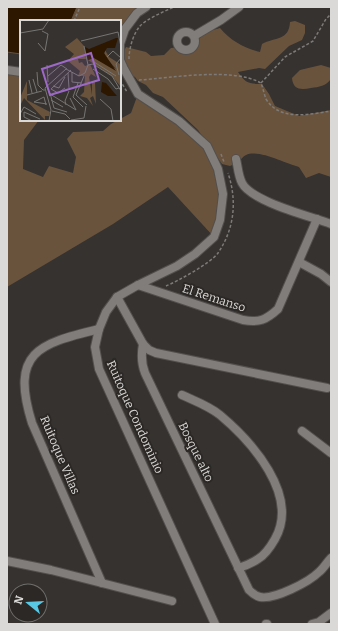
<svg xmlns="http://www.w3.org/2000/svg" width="338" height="631" font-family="Bitter,serif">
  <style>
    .green { fill: #6a533c }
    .water { fill: #2e1700; stroke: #625140 }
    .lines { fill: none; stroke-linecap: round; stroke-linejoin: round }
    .street-casing { stroke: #524f4d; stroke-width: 10 }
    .path { stroke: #7d7a78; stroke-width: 1.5; stroke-dasharray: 3 2; stroke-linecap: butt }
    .street { stroke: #807d7a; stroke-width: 8 }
    .labels { text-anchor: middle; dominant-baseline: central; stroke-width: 4; stroke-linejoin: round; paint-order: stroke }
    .street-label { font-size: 12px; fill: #dbd9d7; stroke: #2b2826 }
    .inset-road { fill: none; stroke: #777573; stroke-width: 1 }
    .view { fill: #9d69c7; fill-opacity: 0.15; stroke: #9d69c7; stroke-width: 2 }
    .inset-edge { fill: none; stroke: #dbd9d7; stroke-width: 2 }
  </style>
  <rect width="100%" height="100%" fill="#353230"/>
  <g class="green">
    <polygon points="77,7 138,7 120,34 120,21 71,21"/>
    <path d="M 295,21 L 305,25 L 305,33 L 302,40 L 289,46 L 265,69 L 259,68 L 238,72 C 245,83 249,84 262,84 L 269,94 L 275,106 L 299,116 L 331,110 L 331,177 L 319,173 L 306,178 L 299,167 C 286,164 259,149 246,155 C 243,156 241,160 239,161 C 236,163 233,165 230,166 L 222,164 L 198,130 L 163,97 L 153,93 L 146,85 L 138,81 L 135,77 L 129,74 L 125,64 L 123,53 L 126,47 L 146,52 L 151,56 L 164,55 L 171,48 L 192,46 L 206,32 L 220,28 C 231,41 244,48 260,52 L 262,44 C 275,37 289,41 290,22 Z"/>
    <path d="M 321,65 L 331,68 L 331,79 C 326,86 319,87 311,88 C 301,90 293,90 292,78 L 300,70 Z"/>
    <polygon points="7,68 21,71 21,120 39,120 24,140 23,169 43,177 49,166 73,173 76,157 67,139 73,132 103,131 111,124 131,113 138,94 207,146 223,194 214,237 168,187 113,224 7,287"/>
  </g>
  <polygon class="water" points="7,7 77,7 71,21 21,21 21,54 7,52"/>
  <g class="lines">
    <defs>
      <g id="street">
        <polyline points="146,7 137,13 125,29 120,44 120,60 124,69 138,94 179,121 207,146 218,169 223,194 220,220 214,237 195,254 177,266 138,285 117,297 106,312 99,329 95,347 99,369 215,624"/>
        <circle cx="186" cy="41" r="9"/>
        <polyline points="194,36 221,20 239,7"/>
        <polyline points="7,70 21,72"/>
        <path d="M 236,159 C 238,167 238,175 242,183 C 252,202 310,216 331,224"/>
        <polyline points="299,262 321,274 331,282"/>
        <path d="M 138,285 L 243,320 C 259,323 266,320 278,309 L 317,219"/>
        <polyline points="117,297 143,344 149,350 156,353 327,388"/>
        <path d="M 99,329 C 38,344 10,352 32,423 L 102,583"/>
        <path d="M 143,344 C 141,355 141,363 145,373 L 249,590 C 252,593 255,596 260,597 C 274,600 309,582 319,572 C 324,568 327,562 331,558"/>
        <path d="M 182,395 C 195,401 209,406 220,415 C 251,441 300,495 275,539 C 271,546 265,555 258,559 C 252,563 245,566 238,568"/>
        <polyline points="302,431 331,453"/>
        <polyline points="7,561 51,570 172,601"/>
        <polyline points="266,624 267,624"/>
        <polyline points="312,624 319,622 331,613"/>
      </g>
    </defs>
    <use href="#street" class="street-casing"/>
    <g class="path">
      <polyline points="74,21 80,7"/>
      <path d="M 129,59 C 129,49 133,34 140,26 C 148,18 163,12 174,7"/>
      <polyline points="120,80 127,92"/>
      <path d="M 139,80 C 172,78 233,67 261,83 C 263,88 264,94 266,99 C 280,122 310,114 331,111"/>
      <polyline points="261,83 285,57 313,41 326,19 331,14"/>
      <polyline points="221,154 224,162"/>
      <path d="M 166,286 C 178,281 211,263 218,253 C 235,228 237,200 228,173"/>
    </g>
    <use href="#street" class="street"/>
  </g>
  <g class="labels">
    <g class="street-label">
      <text transform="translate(214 298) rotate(18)">El Remanso</text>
      <text transform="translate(135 417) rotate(66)">Ruitoque Condominio</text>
      <text transform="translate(196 452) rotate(64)">Bosque alto</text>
      <text transform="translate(60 455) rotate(67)">Ruitoque Villas</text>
    </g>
  </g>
  <g transform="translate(20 20)">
    <rect width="101" height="101" fill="#353230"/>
    <path d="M 57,18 L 64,26 L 66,39 L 58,39 L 59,43 L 62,42 L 65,46 L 70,44 L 76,57 L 71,54 L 69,57 L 72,75 L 72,63 L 75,62 L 76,84 L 73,76 L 70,78 L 73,86 L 67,78 L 60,76 L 64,72 L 65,56 L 58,56 L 60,51 L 48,41 L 54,34 L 45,27 ZM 85,30 L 89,37 L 100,44 L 101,67 L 92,56 L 68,40 L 74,38 L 96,49 L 84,35 ZM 7,61 L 7,80 L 30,92 L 29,96 L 25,96 L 25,100 L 4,78 L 0,86 L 0,78 Z" fill="#6a533c"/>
    <path d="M 96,18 L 98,18 L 95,28 L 87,28 L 84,33 L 96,51 L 74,38 L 68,40 L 65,27 L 69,29 ZM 82,62 L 86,63 L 97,76 L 88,76 L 81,72 Z" fill="#2e1700"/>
    <path class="inset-road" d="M 0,13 L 23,9 L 29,0M 61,21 L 98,12 L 101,27M 18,23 L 25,31 L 28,14 L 22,11M 64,26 L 68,45M 87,37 L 93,31 L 101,38M 74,42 L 96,56M 27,45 L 28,62M 73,49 L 88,59 L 96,69 L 99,68M 17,52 L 18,65 L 23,70 L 25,70M 52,52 L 52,62 L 62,63M 48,53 L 49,68M 99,55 L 96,44 L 101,38M 28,56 L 41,45 L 47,49M 64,56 L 56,75 L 67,85M 13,59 L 17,72M 9,60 L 12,73M 58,63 L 53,77 L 63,87M 33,66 L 39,68 L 45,57M 27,67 L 30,74 L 56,90 L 50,78M 45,68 L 38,73 L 31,69 L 51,50M 30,73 L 34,88 L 47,92M 7,75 L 22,71M 80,79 L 91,89 L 93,101M 31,80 L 43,87M 14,82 L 24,77 L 26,85M 14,82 L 27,84M 46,85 L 45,81 L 49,71M 32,91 L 45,94 L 50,99M 0,94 L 4,87 L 16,94M 51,100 L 64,98 L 66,86M 12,101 L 4,97 L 4,92 L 20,99M 29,101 L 31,90 L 25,68 L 46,49 L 59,56 L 65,53 L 68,45 L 73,44 L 92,56 L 101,71"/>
    <path class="view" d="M 71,33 L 79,60 L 30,75 L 22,49 Z"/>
    <rect width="101" height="101" class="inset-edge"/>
  </g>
  <rect width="338" height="631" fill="none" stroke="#dbd9d7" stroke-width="16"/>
  <g transform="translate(28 603) rotate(288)"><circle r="19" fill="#2b2826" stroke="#716f6d"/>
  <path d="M0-3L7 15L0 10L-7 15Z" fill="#59c8e4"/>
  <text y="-6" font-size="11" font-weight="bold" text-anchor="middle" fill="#dbd9d7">N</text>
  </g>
</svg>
